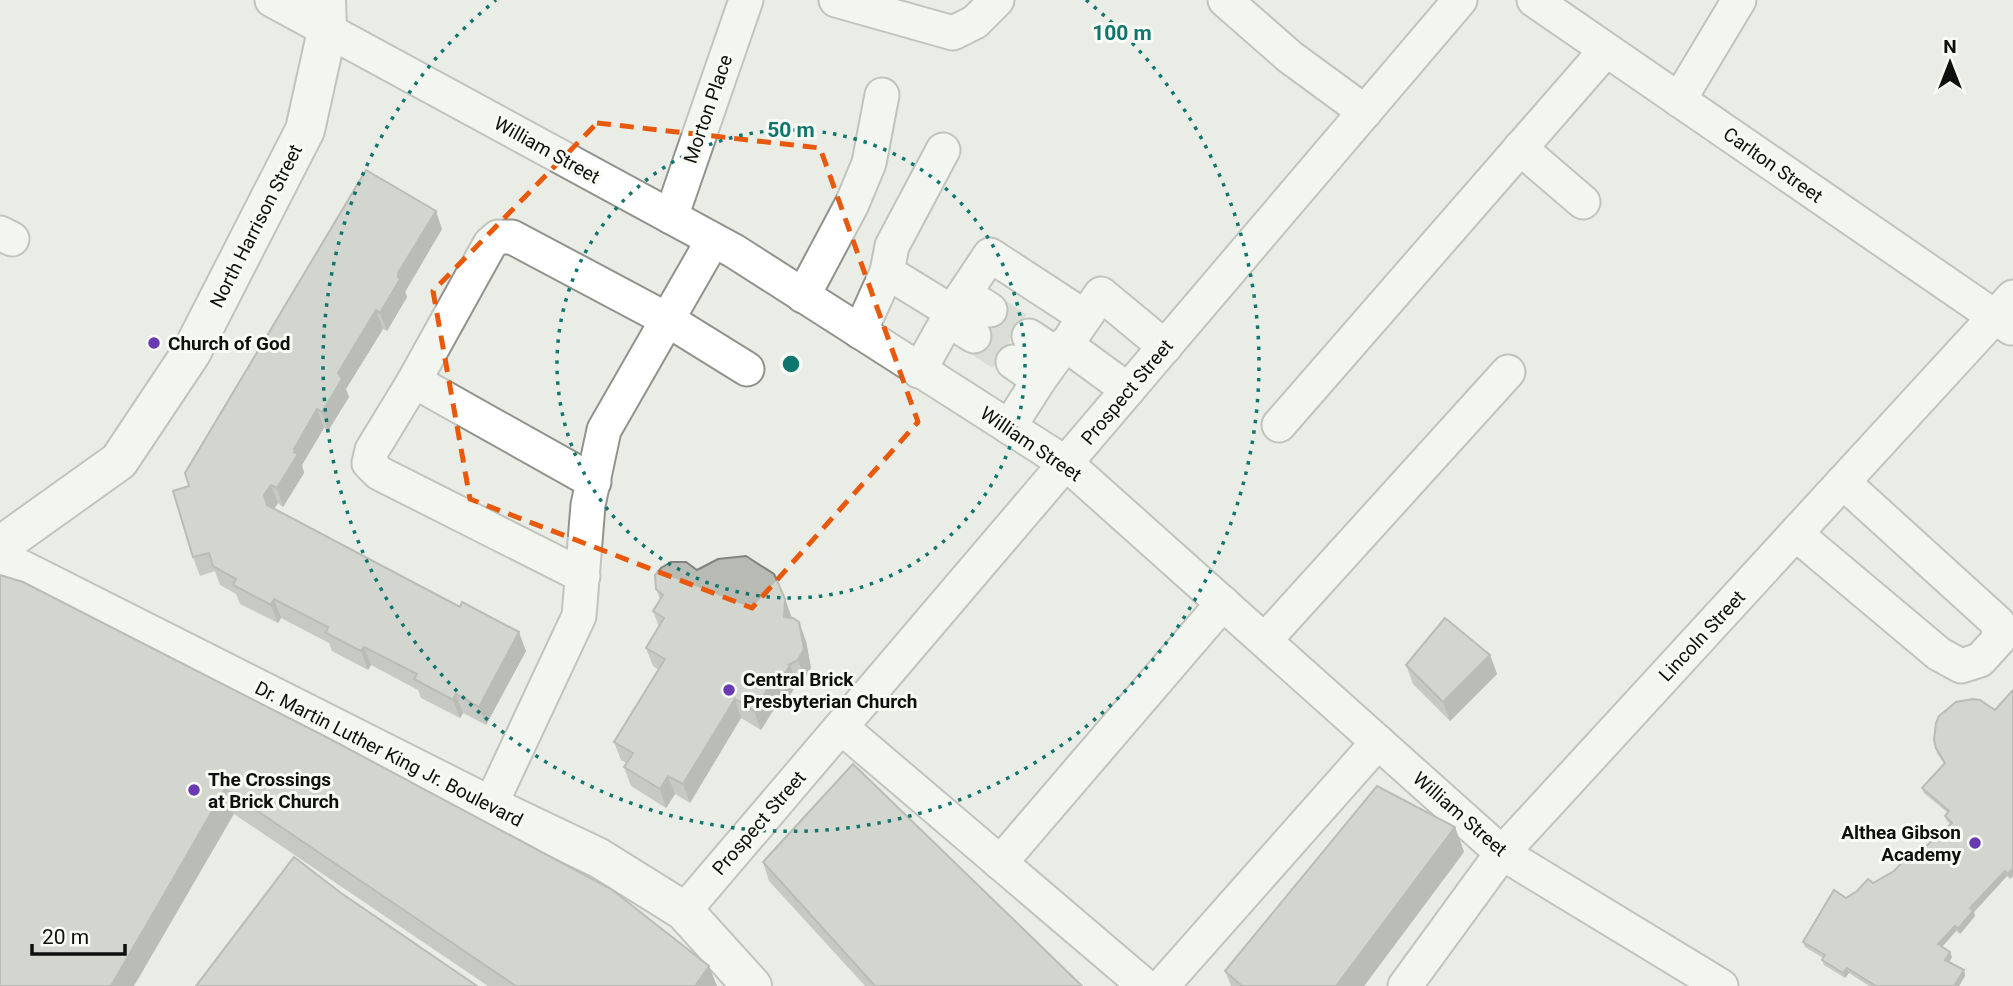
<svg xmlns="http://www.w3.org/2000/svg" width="2013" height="986" font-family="Roboto,sans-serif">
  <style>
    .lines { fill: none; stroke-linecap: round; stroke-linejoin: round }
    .minor-tunnel { stroke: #c9ccc6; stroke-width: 33; stroke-dasharray: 33 17; stroke-linecap: butt }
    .minor-casing { stroke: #90938c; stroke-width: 37 }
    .major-casing { stroke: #90938c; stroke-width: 42 }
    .minor { stroke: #fff; stroke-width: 33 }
    .major { stroke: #fff; stroke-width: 38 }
    .wall { fill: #9ea19b }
    .shaded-wall { fill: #81837e }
    .building { fill: #b8bbb4; stroke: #81837e; stroke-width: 2 }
    .marked { fill: none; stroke: #e8590c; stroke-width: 5; stroke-dasharray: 14 9; stroke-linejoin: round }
    .ring { fill: none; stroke: #0f766e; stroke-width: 3.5; stroke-dasharray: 3.5 7 }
    .poi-dot { fill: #693ab1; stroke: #f8fbf3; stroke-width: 2.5 }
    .labels { text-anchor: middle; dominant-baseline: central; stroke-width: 6; stroke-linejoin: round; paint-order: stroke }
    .street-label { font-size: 19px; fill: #0f100e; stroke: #f8fbf3 }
    .poi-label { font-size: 19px; font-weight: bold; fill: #0f100e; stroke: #f8fbf3; text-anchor: start }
    .centre { fill: #0f766e; stroke: #f8fbf3; stroke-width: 3.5 }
    .ring-label { font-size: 21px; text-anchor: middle; font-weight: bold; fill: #0f766e; stroke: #f8fbf3; stroke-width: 6; stroke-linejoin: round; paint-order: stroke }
  </style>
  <rect width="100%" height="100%" fill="#eaede6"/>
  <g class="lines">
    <g class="minor-tunnel">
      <polyline points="990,310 1029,336"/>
      <polyline points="974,336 1013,362"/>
    </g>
    <defs>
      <g id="minor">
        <polyline points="272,0 734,251 1067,464 1502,853 1721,986"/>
        <polyline points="836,0 953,33 975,22 997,0"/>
        <polyline points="1225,0 1290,57 1365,112"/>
        <polyline points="1534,0 2011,328"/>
        <polyline points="1679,100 1739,0"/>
        <polyline points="1520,148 1583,202"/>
        <polyline points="671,217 746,0"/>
        <polyline points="0,233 12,239"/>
        <polyline points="887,272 952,312"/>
        <polyline points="965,294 990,310"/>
        <polyline points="803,296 852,204 869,163 882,95"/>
        <polyline points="948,320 974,336"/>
        <polyline points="860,332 887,272 892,246 943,150"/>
        <polyline points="1029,336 1058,355"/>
        <polyline points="1072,336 1101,294 1165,347"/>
        <polyline points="1013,362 1039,380"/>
        <polyline points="919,371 952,312 990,255 1085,317"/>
        <polyline points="414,381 594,482"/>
        <polyline points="1279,425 1606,50"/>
        <polyline points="1009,427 1039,380 1065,344 1128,390"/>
        <polyline points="1796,534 1939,654 1961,666 1980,660 1999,639 1998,623 1843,482"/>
        <polyline points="583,576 379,473 369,463 372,450 414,381 490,244 498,237 512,237 668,320 747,369"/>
        <polyline points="1265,640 1508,372"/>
        <polyline points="841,727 1145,986"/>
        <polyline points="490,806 579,616 588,505 604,430 713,240"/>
        <polyline points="1000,863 1223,603"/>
        <polyline points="684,911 1460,0"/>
        <polyline points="1162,986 1378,742"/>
        <polyline points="1405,986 1502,853 2013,297"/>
      </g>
      <g id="major">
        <polyline points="0,546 119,461 191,353 305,130 327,31 326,0"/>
        <polyline points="0,559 490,806 599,858 684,911 752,986"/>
      </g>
    </defs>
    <use href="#minor" class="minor-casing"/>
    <use href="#major" class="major-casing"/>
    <use href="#minor" class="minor"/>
    <use href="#major" class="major"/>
  </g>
  <g class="wall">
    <polygon points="442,229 405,292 407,297 387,331 383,329 346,389 349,397 328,431 324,428 302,465 304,473 283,507 278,503 274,509 526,651 486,725 463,713 460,718 421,698 418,690 371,665 368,670 332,651 329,643 281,618 278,623 240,604 236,594 220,585 215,571 200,576 193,557 189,486"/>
    <polygon points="697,570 785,599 791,618 806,641 811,668 805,678 796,683 797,684 787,700 782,696 761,730 741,718 690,803 675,794 666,808 631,786 624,767 626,763 621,760 614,742 659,670 653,666 646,648 659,627 653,611 660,599 656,589"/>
    <polygon points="0,575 717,986 488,986 234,814"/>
    <polygon points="1490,655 1497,674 1450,721 1413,684 1406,665"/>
    <polygon points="2013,690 2013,876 2010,879 2007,876 1974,912 1975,916 1960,934 1956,931 1942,947 1952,957 1949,962 1964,970 1965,976 1959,986 1869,986 1849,973 1845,978 1824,965 1822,960 1823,958 1805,947 1803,942 1846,898 1894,871 1915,856 1950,824 1947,821 1945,816 1948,813 1924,793 1922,788 1944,764 1937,753 1934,740 1995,710"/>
    <polygon points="1455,827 1464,852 1364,986 1231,986 1225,971"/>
    <polygon points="763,862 1082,986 865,986 769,881"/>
  </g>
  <g class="shaded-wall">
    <polygon points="436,211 442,229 405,292 407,297 387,331 380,313 398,277 398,273"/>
    <polygon points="376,310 383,329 346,389 349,397 328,431 322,412 338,373"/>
    <polygon points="317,409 324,428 302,465 304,473 283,507 277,488 294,449"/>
    <polygon points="271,485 278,503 271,514 267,505 264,495"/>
    <polygon points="274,599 281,618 278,623 271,605"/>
    <polygon points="785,599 792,618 784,617"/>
    <polygon points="799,622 806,641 811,668 805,678 798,660"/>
    <polygon points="519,632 526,651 486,725 479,707"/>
    <polygon points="364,647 371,665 368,670 361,651"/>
    <polygon points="1490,655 1497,674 1450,721 1443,702"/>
    <polygon points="790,665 797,684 787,700 780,681"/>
    <polygon points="775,677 782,696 761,730 754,711"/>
    <polygon points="456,694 463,713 460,718 453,700"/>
    <polygon points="735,699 741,718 690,803 683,784"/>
    <polygon points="668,776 675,794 666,808 660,789"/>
    <polygon points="225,789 234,814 134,986 111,986"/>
    <polygon points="1455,827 1464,852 1364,986 1336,986"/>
    <polygon points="2013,868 2013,876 2010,879 2008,874"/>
    <polygon points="2005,871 2007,876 1974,912 1975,916 1960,934 1958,929 1970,908"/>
    <polygon points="1955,926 1956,931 1940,949 1938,944"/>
    <polygon points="1950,952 1952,957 1947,965 1945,960"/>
    <polygon points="709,966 717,986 695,986"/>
    <polygon points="1847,968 1849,973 1845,978 1843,973"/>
    <polygon points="1964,970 1965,976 1959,986 1954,986"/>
  </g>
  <g class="building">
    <polygon points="366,170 436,211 398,273 398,277 400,279 380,313 376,310 338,373 342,379 322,412 317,409 294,449 296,450 294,452 298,454 277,488 271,485 264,495 267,505 460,607 462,602 519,632 479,707 456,694 453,700 414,679 417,674 364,647 361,651 326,633 328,627 274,599 271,605 233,585 236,579 213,566 209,553 193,557 173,491 189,486 185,473"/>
    <polygon points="746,556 774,574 785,599 784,617 793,618 799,622 804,649 798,660 788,665 790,665 780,681 775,677 754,711 735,699 683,784 668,776 660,789 624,767 633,753 614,742 665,659 646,648 664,618 653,611 663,595 656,589 655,575 661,568 671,562 686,562 697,570 718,559"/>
    <polygon points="0,575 23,582 332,740 611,889 709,966 695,986 516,986 225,789 111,986 0,986"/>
    <polygon points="1445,618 1490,655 1443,702 1406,665"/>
    <polygon points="2013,690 2013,868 2008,874 2005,871 1970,908 1973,911 1958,929 1955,926 1938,944 1950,952 1945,960 1964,970 1954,986 1876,986 1847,968 1843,973 1822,960 1825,955 1803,942 1834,890 1846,898 1857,891 1868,879 1873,883 1894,871 1911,853 1915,856 1952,823 1945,816 1949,811 1922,788 1945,763 1936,748 1934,740 1936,723 1939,716 1956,702 1973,699 1980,700 1995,710"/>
    <polygon points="853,764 1082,986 875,986 763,862"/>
    <polygon points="1377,786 1455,827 1336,986 1242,986 1225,971"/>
    <polygon points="294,857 341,893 477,986 196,986"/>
  </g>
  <path d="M0 0H2013V986H0ZM 597,123 L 820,148 L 918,422 L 752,608 L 470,499 L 433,291 Z" fill="#eaede6" fill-opacity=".55" fill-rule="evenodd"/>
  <path class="marked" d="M 597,123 L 820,148 L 918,422 L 752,608 L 470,499 L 433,291 Z"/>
  <g class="ring">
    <circle cx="791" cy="364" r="234"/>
    <path d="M1086 0A468 468 0 1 1 496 0"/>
  </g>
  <g class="poi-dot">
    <circle cx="154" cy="343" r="7"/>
    <circle cx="729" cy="690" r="7"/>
    <circle cx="194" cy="790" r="7"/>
    <circle cx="1975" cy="843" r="7"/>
  </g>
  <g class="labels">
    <g class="street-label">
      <text transform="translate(708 109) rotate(-71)">Morton Place</text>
      <text transform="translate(547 150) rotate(29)">William Street</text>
      <text transform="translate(1773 165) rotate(35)">Carlton Street</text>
      <text transform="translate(256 226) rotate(-63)">North Harrison Street</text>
      <text transform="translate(1127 392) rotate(-50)">Prospect Street</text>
      <text transform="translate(1031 444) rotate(34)">William Street</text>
      <text transform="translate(1702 636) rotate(-47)">Lincoln Street</text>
      <text transform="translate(389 754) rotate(27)">Dr. Martin Luther King Jr. Boulevard</text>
      <text transform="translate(1460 814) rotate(41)">William Street</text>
      <text transform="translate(759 823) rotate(-49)">Prospect Street</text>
    </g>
    <g class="poi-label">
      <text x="168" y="343">Church of God</text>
      <text x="743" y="679">Central Brick<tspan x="743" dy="22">Presbyterian Church</tspan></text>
      <text x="208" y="779">The Crossings<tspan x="208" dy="22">at Brick Church</tspan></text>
      <text x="1961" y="832" text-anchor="end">Althea Gibson<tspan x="1961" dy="22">Academy</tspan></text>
    </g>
  </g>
  <circle cx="791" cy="364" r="10" class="centre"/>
  <g class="ring-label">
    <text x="1122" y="40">100 m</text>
    <text x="791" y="137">50 m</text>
  </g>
  <g transform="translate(1950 63)" stroke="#f8fbf3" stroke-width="5" paint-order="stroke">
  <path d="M0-5L12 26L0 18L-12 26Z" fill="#0f100e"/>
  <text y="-10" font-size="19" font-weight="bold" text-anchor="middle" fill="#0f100e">N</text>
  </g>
  <path d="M32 944v10h93v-10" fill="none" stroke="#0f100e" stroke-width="3.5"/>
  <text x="42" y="944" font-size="21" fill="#0f100e" stroke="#f8fbf3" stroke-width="5" paint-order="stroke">20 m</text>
</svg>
